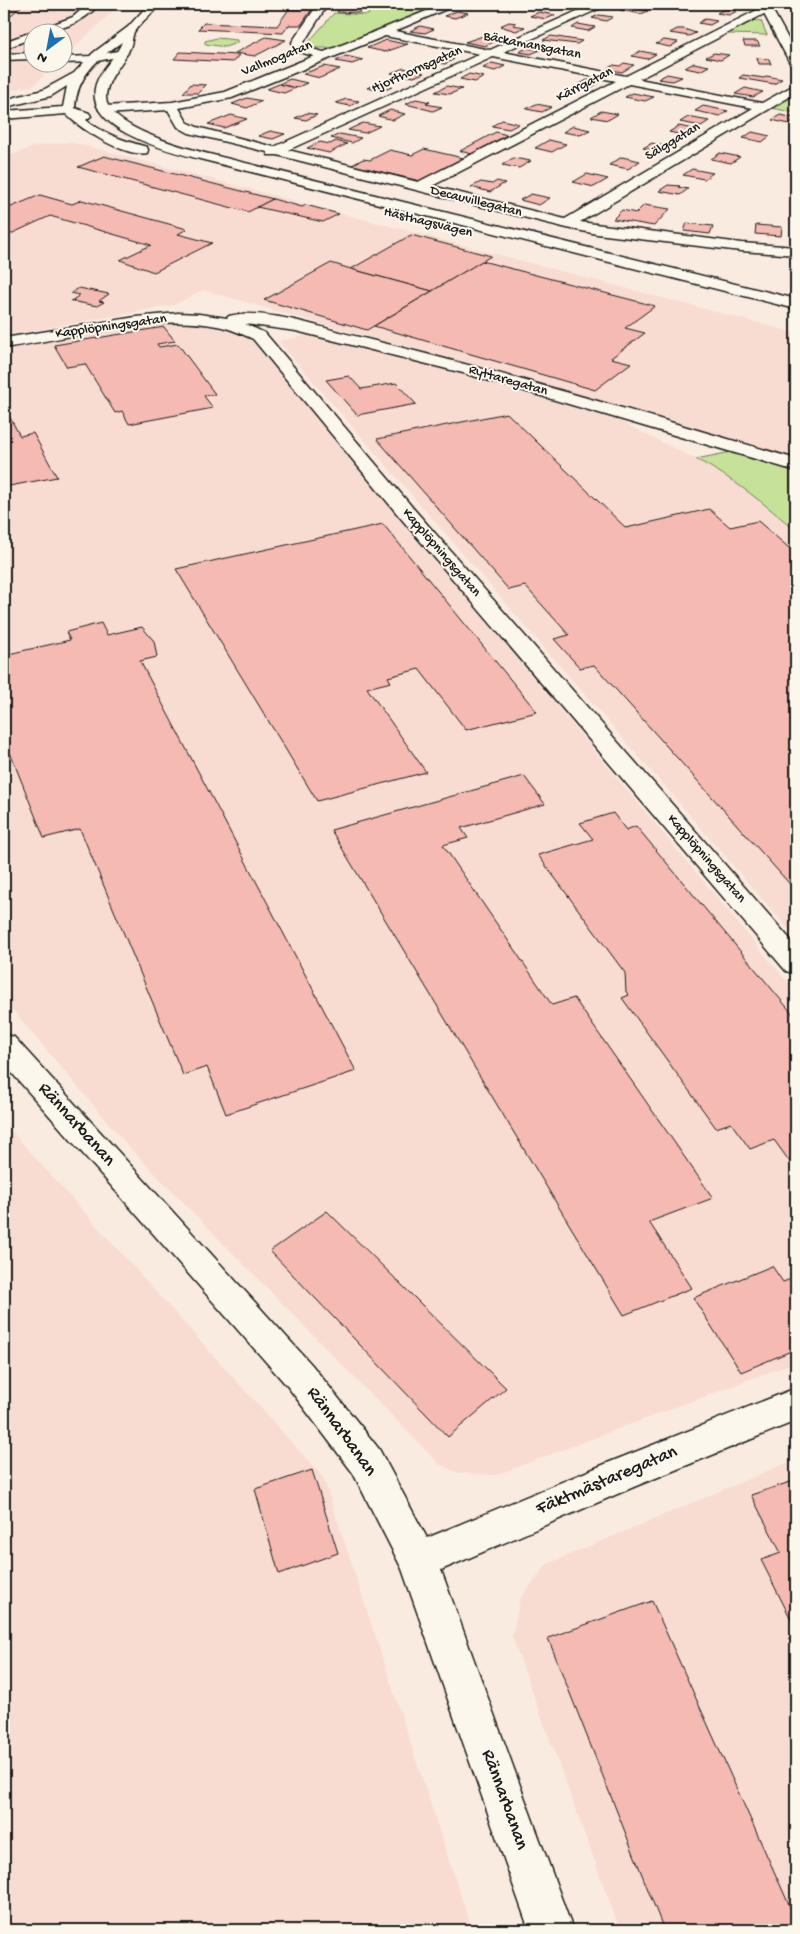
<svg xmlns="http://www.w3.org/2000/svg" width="800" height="1934" font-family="'Gochi Hand',sans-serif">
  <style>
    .built { fill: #f8dcd2 }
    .green { fill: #c6e198; stroke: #717e5a }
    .building { fill: #f5bab1; stroke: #1c1c1c }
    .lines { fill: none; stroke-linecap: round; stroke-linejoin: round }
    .minor-casing { stroke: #1c1c1c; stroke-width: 3 }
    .major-casing { stroke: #1c1c1c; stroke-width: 3 }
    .minor { fill: #fbf7ec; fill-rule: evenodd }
    .major { fill: #fbf7ec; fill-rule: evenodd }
    .labels { text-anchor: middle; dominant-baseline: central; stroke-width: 4; stroke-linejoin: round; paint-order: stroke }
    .far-street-label { font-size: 14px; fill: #1c1c1c; stroke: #fbf7ec }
    .near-street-label { font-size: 19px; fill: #1c1c1c; stroke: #fbf7ec }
  </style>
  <rect width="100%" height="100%" fill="#faebe0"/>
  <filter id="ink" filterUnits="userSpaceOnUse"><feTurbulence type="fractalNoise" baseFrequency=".02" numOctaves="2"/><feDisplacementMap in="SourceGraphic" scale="10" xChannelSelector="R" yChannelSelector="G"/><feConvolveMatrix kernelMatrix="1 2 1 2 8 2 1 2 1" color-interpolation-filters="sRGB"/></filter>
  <g filter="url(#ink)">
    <g class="built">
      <polygon points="4,4 121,4 63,58 62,32 32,32 32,62 57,63 34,85 4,92"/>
      <polygon points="71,142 796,333 796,459 203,290 174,305 4,336 4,158 35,146"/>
      <polygon points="198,321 237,330 251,340 796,992 796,1362 496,1475 459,1473 439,1464 127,1145 4,1000 4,348 159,322"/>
      <polygon points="309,335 415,359 608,415 707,465 731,480 756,497 796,531 796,938 278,341"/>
      <polygon points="4,1123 323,1477 472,1930 4,1930"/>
      <polygon points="796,1459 796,1930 620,1930 512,1637 520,1599 547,1564"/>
    </g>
    <g class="green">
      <polygon points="372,4 444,4 335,48 316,48 307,44 334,13 368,15"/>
      <polygon points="755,20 761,21 767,35 728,34"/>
      <polygon points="217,38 237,40 237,43 225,47 205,44 205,41"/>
      <polygon points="795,94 796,113 772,108"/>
      <path d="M 731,452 L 796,472 L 796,531 C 765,504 733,478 696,459 Z"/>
    </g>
    <g class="building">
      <polygon points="4,4 24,4 4,21"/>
      <polygon points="342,4 364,4 359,13 337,12"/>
      <polygon points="625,4 649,4 637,9 648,11 641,14 620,10 626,8 619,6"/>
      <polygon points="289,9 312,9 301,25 289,25 283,33 198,29 204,23 277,26"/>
      <polygon points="725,9 737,11 729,15 717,13"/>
      <polygon points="457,11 468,13 455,18 444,16"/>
      <polygon points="539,12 555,15 546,19 530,16"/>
      <polygon points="599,15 613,17 606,21 592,18"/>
      <polygon points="705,19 717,21 710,25 698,23"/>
      <polygon points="509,22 516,23 513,25 525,27 516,31 500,26"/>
      <polygon points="578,24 595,27 588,31 572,28"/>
      <polygon points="420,26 434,29 425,33 410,31"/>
      <polygon points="677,29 684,29 696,33 689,36 670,33"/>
      <polygon points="486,35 502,38 485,46 465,42"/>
      <polygon points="551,36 582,41 577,44 543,40"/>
      <polygon points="266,37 286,40 255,56 235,53"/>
      <polygon points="386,40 404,44 408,44 385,52 367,48"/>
      <polygon points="664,40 678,42 670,47 656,44"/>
      <polygon points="743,41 757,41 760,46 745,46"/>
      <polygon points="527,48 540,50 531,54 519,52"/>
      <polygon points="640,51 656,54 647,59 632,56"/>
      <polygon points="180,52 239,55 233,62 174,59"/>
      <polygon points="714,53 729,55 721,60 706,57"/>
      <polygon points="346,56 363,60 352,64 336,61"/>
      <polygon points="439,57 454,59 445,64 430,61"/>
      <polygon points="757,58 769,59 771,64 759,64"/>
      <polygon points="492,63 505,66 495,71 483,68"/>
      <polygon points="624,63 634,65 622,72 606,69 614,65 620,66"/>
      <polygon points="694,63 709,66 700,71 685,68"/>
      <polygon points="324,66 340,69 320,78 303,74"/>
      <polygon points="404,68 413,71 424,73 414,77 391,73"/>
      <polygon points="469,74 484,77 475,82 460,79"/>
      <polygon points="667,74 682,77 673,81 658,79"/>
      <polygon points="743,75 764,78 767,76 782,79 774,84 739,78"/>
      <polygon points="290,79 307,83 296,88 279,84"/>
      <polygon points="587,80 600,82 592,87 578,85"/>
      <polygon points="191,84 206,85 198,93 183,93"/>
      <polygon points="279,84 296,88 284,93 267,89"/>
      <polygon points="377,84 392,87 382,91 367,88"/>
      <polygon points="447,86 462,89 450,94 435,92"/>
      <polygon points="745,88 763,92 753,97 735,94"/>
      <polygon points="633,93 654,97 645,101 625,97"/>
      <polygon points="247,98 262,101 247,108 232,104"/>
      <polygon points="346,99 359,101 350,106 336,103"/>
      <polygon points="416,99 430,102 426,104 442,107 433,111 406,104"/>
      <polygon points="536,104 552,107 542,112 526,109"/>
      <polygon points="703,106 728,111 720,116 695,111"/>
      <polygon points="390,110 405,114 393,120 378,116"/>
      <polygon points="601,111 618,114 608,120 591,117"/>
      <polygon points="307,113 317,115 306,120 295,118"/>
      <polygon points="231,115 247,119 224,128 208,124"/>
      <polygon points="780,115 796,118 796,119 789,124 772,120"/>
      <polygon points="688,117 709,121 701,126 680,122"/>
      <polygon points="502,120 519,124 509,129 492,126"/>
      <polygon points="363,123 380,126 365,133 348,130"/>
      <polygon points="573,126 590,130 580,135 563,132"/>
      <polygon points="679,126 697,130 687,136 669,132"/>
      <polygon points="270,131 285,134 273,139 258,136"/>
      <polygon points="496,132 507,135 472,154 460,151"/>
      <polygon points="752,132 770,136 762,142 743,138"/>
      <polygon points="340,134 361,138 352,143 331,138"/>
      <polygon points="549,140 566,144 552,152 535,148"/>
      <polygon points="336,141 347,144 329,153 307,148 320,142 330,144"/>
      <polygon points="652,143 665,146 656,151 643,148"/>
      <polygon points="424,149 463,158 420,181 352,165 363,159 370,160 390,150 412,155"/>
      <polygon points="720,153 740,157 731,163 711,159"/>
      <polygon points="104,156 273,199 248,212 78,167"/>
      <polygon points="622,157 640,161 628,169 609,165"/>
      <polygon points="513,158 531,161 519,168 502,165"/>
      <polygon points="692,169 713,173 704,179 683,175"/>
      <polygon points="587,174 608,179 594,187 573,182"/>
      <polygon points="497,181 505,183 490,192 471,187 481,182 492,184"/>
      <polygon points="668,185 680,186 678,187 688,189 680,195 659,191"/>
      <polygon points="531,194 550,198 539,205 520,200"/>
      <polygon points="40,195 72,204 82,200 187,229 178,234 212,243 154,272 120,260 151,245 50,216 4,237 4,210"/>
      <polygon points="273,199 302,207 306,205 339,214 323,222 257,207"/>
      <polygon points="644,205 670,209 654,226 613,219 622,210 636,213"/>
      <polygon points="687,223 713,226 710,234 684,231"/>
      <polygon points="756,225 782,227 781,236 755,234"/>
      <polygon points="411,235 491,256 432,291 351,269"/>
      <polygon points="482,261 655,306 625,328 645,333 611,358 631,363 595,390 374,326"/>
      <polygon points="331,263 351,269 432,291 367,330 264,300"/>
      <polygon points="79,288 109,294 99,301 104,302 97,306 71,301 80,295 71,293"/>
      <polygon points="164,327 175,341 157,344 159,347 178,344 215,394 204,396 213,408 129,424 122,411 115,413 85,364 67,367 54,345"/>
      <polygon points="349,376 361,389 396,383 416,404 357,415 326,380"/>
      <polygon points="507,413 626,528 709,509 730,527 758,521 796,554 796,891 594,665 580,668 554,639 569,635 525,586 509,590 377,439"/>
      <polygon points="8,414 20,436 33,433 57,477 4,487 4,415"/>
      <polygon points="383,524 537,712 466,730 419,669 388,677 391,682 367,688 426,772 317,801 176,569"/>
      <polygon points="101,623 107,635 142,627 154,641 157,657 140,661 356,1071 226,1114 207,1067 183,1075 80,829 44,838 7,745 4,746 4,655 70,640 66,632"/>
      <polygon points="524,776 545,804 461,828 468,838 443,845 552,1005 574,998 713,1198 649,1222 692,1288 624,1315 331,830"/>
      <polygon points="613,813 626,830 636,826 796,1018 796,1160 790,1162 774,1140 750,1149 731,1123 716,1128 622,998 629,995 626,992 625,973 538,855 593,839 580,823"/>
      <polygon points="327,1211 506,1388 448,1437 270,1251"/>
      <polygon points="772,1266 783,1282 796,1277 796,1349 741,1372 693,1298"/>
      <polygon points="312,1470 338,1553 279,1574 255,1489"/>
      <polygon points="796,1480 796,1629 761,1560 781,1553 751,1495"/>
      <polygon points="652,1601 796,1920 796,1930 664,1930 548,1638"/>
    </g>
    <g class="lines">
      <defs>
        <g id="minor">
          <path d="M 88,4 L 99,4 C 83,24 57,32 32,32 L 32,38 L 4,49 L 4,42 L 73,17 Z"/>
          <path d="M 318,4 L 328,4 L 304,42 L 304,47 L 324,52 L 444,4 L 458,4 L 395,31 L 490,50 L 593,4 L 606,4 L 605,6 L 503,52 L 626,76 L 761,8 L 759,4 L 769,4 L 796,53 L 796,66 L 790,63 L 764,14 L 639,79 L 762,103 L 796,84 L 796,93 L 580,222 L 741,243 L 796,247 L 796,255 L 741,251 L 597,234 L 567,228 L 277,155 L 268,155 L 267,152 L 189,133 L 178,127 L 168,110 L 105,114 L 99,110 L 105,106 L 172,102 L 225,92 L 314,56 L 295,51 L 292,42 ZM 385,36 L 480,54 L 274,147 L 197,127 L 187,122 L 179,108 L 232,98 ZM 493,57 L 616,81 L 418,182 L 288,150 ZM 629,84 L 753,108 L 565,219 L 432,186 Z"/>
          <polygon points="122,50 128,53 126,55 93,62 62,63 58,62 62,62 62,57 93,56"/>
          <polygon points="32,53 32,59 4,60 4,54"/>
          <path d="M 178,313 L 199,314 L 227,318 L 229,316 C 264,307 324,329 359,337 C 506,373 651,416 796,459 L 796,471 L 463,373 L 296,331 L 245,324 L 265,333 L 413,508 L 796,946 L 796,974 L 786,971 L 399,516 L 253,339 C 242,334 230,328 217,326 C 155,313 68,339 4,348 L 4,338 L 136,317 Z"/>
          <polygon points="4,1034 14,1037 312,1365 379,1449 427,1538 610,1462 796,1388 796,1421 636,1486 441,1570 573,1930 529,1930 402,1569 353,1473 288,1387 4,1064"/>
        </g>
        <path id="major" d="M 149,4 L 160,4 C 154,12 138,25 134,32 C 132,37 132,45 129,50 C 121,66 107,78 106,97 C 106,127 186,148 209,154 L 796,299 L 796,309 L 200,159 C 169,151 82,130 96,84 C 101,69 116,57 122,42 C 97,59 77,76 75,108 L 89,113 L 91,116 L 86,120 C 103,134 125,141 147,147 L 148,150 L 147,153 C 126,158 80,129 66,114 L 4,119 L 4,111 L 63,107 L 67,86 L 51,96 L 6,107 L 4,106 L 4,100 L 43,90 L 74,73 L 93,53 L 128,27 Z"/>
      </defs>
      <use href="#minor" class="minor-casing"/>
      <use href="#major" class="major-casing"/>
      <use href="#minor" class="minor"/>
      <use href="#major" class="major"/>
    </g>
  </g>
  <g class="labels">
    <g class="far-street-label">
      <text transform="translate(532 46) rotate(11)">Bäckamansgatan</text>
      <text transform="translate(277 59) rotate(-22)">Vallmogatan</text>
      <text transform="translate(417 70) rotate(-24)">Hjorthornsgatan</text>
      <text transform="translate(585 85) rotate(-27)">Kärrgatan</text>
      <text transform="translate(673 142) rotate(-31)">Sälggatan</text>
      <text transform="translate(476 202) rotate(14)">Decauvillegatan</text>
      <text transform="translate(428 223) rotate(14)">Hästhagsvägen</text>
      <text transform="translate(111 327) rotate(-8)">Kapplöpningsgatan</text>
      <text transform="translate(508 381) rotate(16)">Ryttaregatan</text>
      <text transform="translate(441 553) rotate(49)">Kapplöpningsgatan</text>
      <text transform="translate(706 859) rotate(49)">Kapplöpningsgatan</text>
    </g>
    <g class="near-street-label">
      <text transform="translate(76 1125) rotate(48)">Rännarbanan</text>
      <text transform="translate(341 1432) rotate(54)">Rännarbanan</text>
      <text transform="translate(607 1481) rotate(-23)">Fäktmästaregatan</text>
      <text transform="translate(504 1800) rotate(70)">Rännarbanan</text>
    </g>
  </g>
  <rect width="800" height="1934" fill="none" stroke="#fbf7ec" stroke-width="20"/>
  <rect x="10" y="10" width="780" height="1914" fill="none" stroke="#1c1c1c" stroke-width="2" filter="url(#ink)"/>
  <g transform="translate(48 48) rotate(212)"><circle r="24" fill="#fbf7ec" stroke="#a29f99"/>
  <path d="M0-4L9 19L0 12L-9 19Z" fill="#1f6fb2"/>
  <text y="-8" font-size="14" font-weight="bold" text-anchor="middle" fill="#1c1c1c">N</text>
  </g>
</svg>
